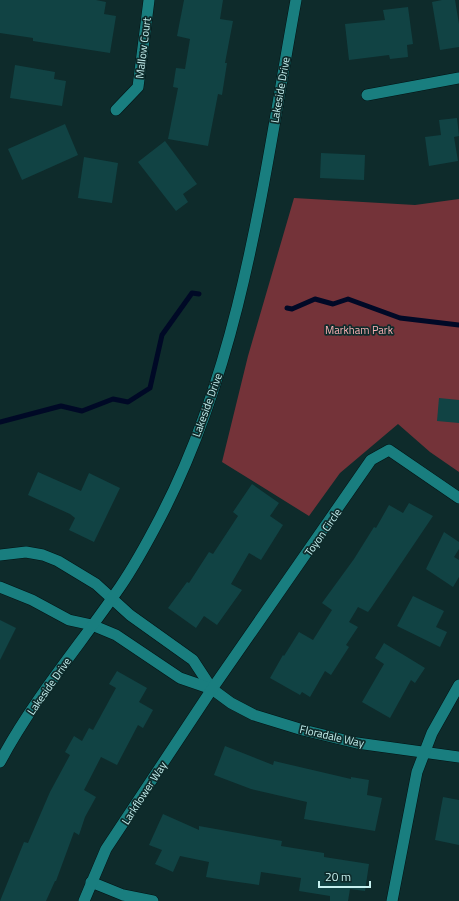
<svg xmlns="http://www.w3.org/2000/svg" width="459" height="901" font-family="'Titillium Web',sans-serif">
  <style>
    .green { fill: #743339 }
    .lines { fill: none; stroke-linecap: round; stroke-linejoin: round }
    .stream { stroke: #000926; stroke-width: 5 }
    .building { fill: #114344 }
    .minor-casing { stroke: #001314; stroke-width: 12 }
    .tertiary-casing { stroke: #001314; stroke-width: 12 }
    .minor { stroke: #197e7f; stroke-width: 11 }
    .tertiary { stroke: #197e7f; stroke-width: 11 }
    .labels { text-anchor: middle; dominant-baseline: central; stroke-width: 3.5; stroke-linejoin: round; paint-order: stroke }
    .street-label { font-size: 11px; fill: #c6f0ef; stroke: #0e2b2b }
    .park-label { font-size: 11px; fill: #f9b1b4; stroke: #0e2b2b }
  </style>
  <rect width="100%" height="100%" fill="#0e2b2b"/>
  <polygon class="green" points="294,198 415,205 459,199 459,472 430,452 398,424 340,473 309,516 222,462 248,356"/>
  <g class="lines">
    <g class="stream">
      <polyline points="287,308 292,309 315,299 333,304 348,299 400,318 459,325"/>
      <polyline points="0,422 61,406 82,411 113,399 128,402 150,388 162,335 192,293 199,294"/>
    </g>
  </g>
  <g class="building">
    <polygon points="0,0 96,0 106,2 104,14 116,16 110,53 33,41 33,38 0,33"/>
    <polygon points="184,0 223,0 220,19 233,21 225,63 227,63 222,95 218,94 208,146 168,139 178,88 173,87 176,68 185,69 190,39 177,36"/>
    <polygon points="442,0 455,0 459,24 459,47 440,50 432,2"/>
    <polygon points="408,7 413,44 407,45 408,57 390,59 389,55 349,60 345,24 385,20 383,10"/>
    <polygon points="15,65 55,72 54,79 66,81 62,106 10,98"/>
    <polygon points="457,118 459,136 454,137 458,161 429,166 425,137 441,135 439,120"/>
    <polygon points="65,124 78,155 22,180 8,149"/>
    <polygon points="165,141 197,184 183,194 188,202 176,211 138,162"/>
    <polygon points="321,153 365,155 364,180 320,178"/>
    <polygon points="84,157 118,163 112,203 78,198"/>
    <polygon points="439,398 459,400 459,423 437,421"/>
    <polygon points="38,472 81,491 89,473 120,488 94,542 69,530 75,518 70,514 28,495"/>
    <polygon points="252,484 279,503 270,516 283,525 261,560 249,553 231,584 242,590 217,625 204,616 196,628 168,608 187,582 189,583 209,552 213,554 238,516 233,512"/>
    <polygon points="409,503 433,516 371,608 368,612 358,607 349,622 358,627 346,645 349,647 331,675 325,671 310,697 302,692 300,695 270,678 283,655 284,656 299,632 313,640 332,610 322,603 354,559 374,527 376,528 389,505 403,513"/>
    <polygon points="444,532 459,542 459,549 454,557 459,560 459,577 453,587 426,569"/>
    <polygon points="413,596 444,611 436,627 447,632 440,647 397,626"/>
    <polygon points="0,620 16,628 0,660"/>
    <polygon points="384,643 425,668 415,683 411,680 390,718 362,702 384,664 375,658"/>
    <polygon points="117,671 147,688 139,702 153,710 143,728 138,725 117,765 101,757 84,790 96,797 85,817 79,835 74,832 56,881 55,881 46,901 0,901 24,842 28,843 50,792 70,755 65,752 74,736 82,741 89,728 93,730 116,688 109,684"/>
    <polygon points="225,746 273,765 274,761 351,779 351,777 369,780 367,795 382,798 375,831 304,819 307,802 251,789 214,775"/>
    <polygon points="443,797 459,800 459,845 435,840"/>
    <polygon points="163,814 199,830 199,826 282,841 281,846 324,853 324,857 369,864 365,891 350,889 348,901 330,901 330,896 299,891 301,878 261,872 259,885 224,880 206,877 209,862 180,856 173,872 155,864 162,850 149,845"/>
  </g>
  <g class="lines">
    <defs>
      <g id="minor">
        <polyline points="367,95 459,78"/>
        <polyline points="116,110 138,87 149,0"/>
        <polyline points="0,555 26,552 43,555 58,561 96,584 130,615 193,660 212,689"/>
        <polyline points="0,587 32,600 69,620 92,625 116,635 180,678 212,689 231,703 254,715 303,730 357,743 459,757"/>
        <polyline points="91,882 123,895 153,901"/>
        <polyline points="84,901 106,849 212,689 371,460 389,450 459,498"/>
        <polyline points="392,901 417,772 432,733 459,685"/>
      </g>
      <path id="tertiary" d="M 0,762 C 33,700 80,645 120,587 C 135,565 148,541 160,518 C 243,359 264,175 296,0"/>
    </defs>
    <use href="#minor" class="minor-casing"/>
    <use href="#tertiary" class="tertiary-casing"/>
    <use href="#minor" class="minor"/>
    <use href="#tertiary" class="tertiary"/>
  </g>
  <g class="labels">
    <g class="street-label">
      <text transform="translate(143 48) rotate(-83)">Mallow Court</text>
      <text transform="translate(280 90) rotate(-80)">Lakeside Drive</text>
      <text transform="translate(207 405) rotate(-70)">Lakeside Drive</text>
      <text transform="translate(323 532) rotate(-55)">Toyon Circle</text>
      <text transform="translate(49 686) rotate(-55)">Lakeside Drive</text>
      <text transform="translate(332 736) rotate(13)">Floradale Way</text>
      <text transform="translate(144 793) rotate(-57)">Larkflower Way</text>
    </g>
    <g class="park-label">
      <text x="359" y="330">Markham Park</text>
    </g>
  </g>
  <path d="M319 881v6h51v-6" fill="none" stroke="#c6f0ef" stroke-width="2"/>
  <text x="325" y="881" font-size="12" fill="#c6f0ef" stroke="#0e2b2b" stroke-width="3" paint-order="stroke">20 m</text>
</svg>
